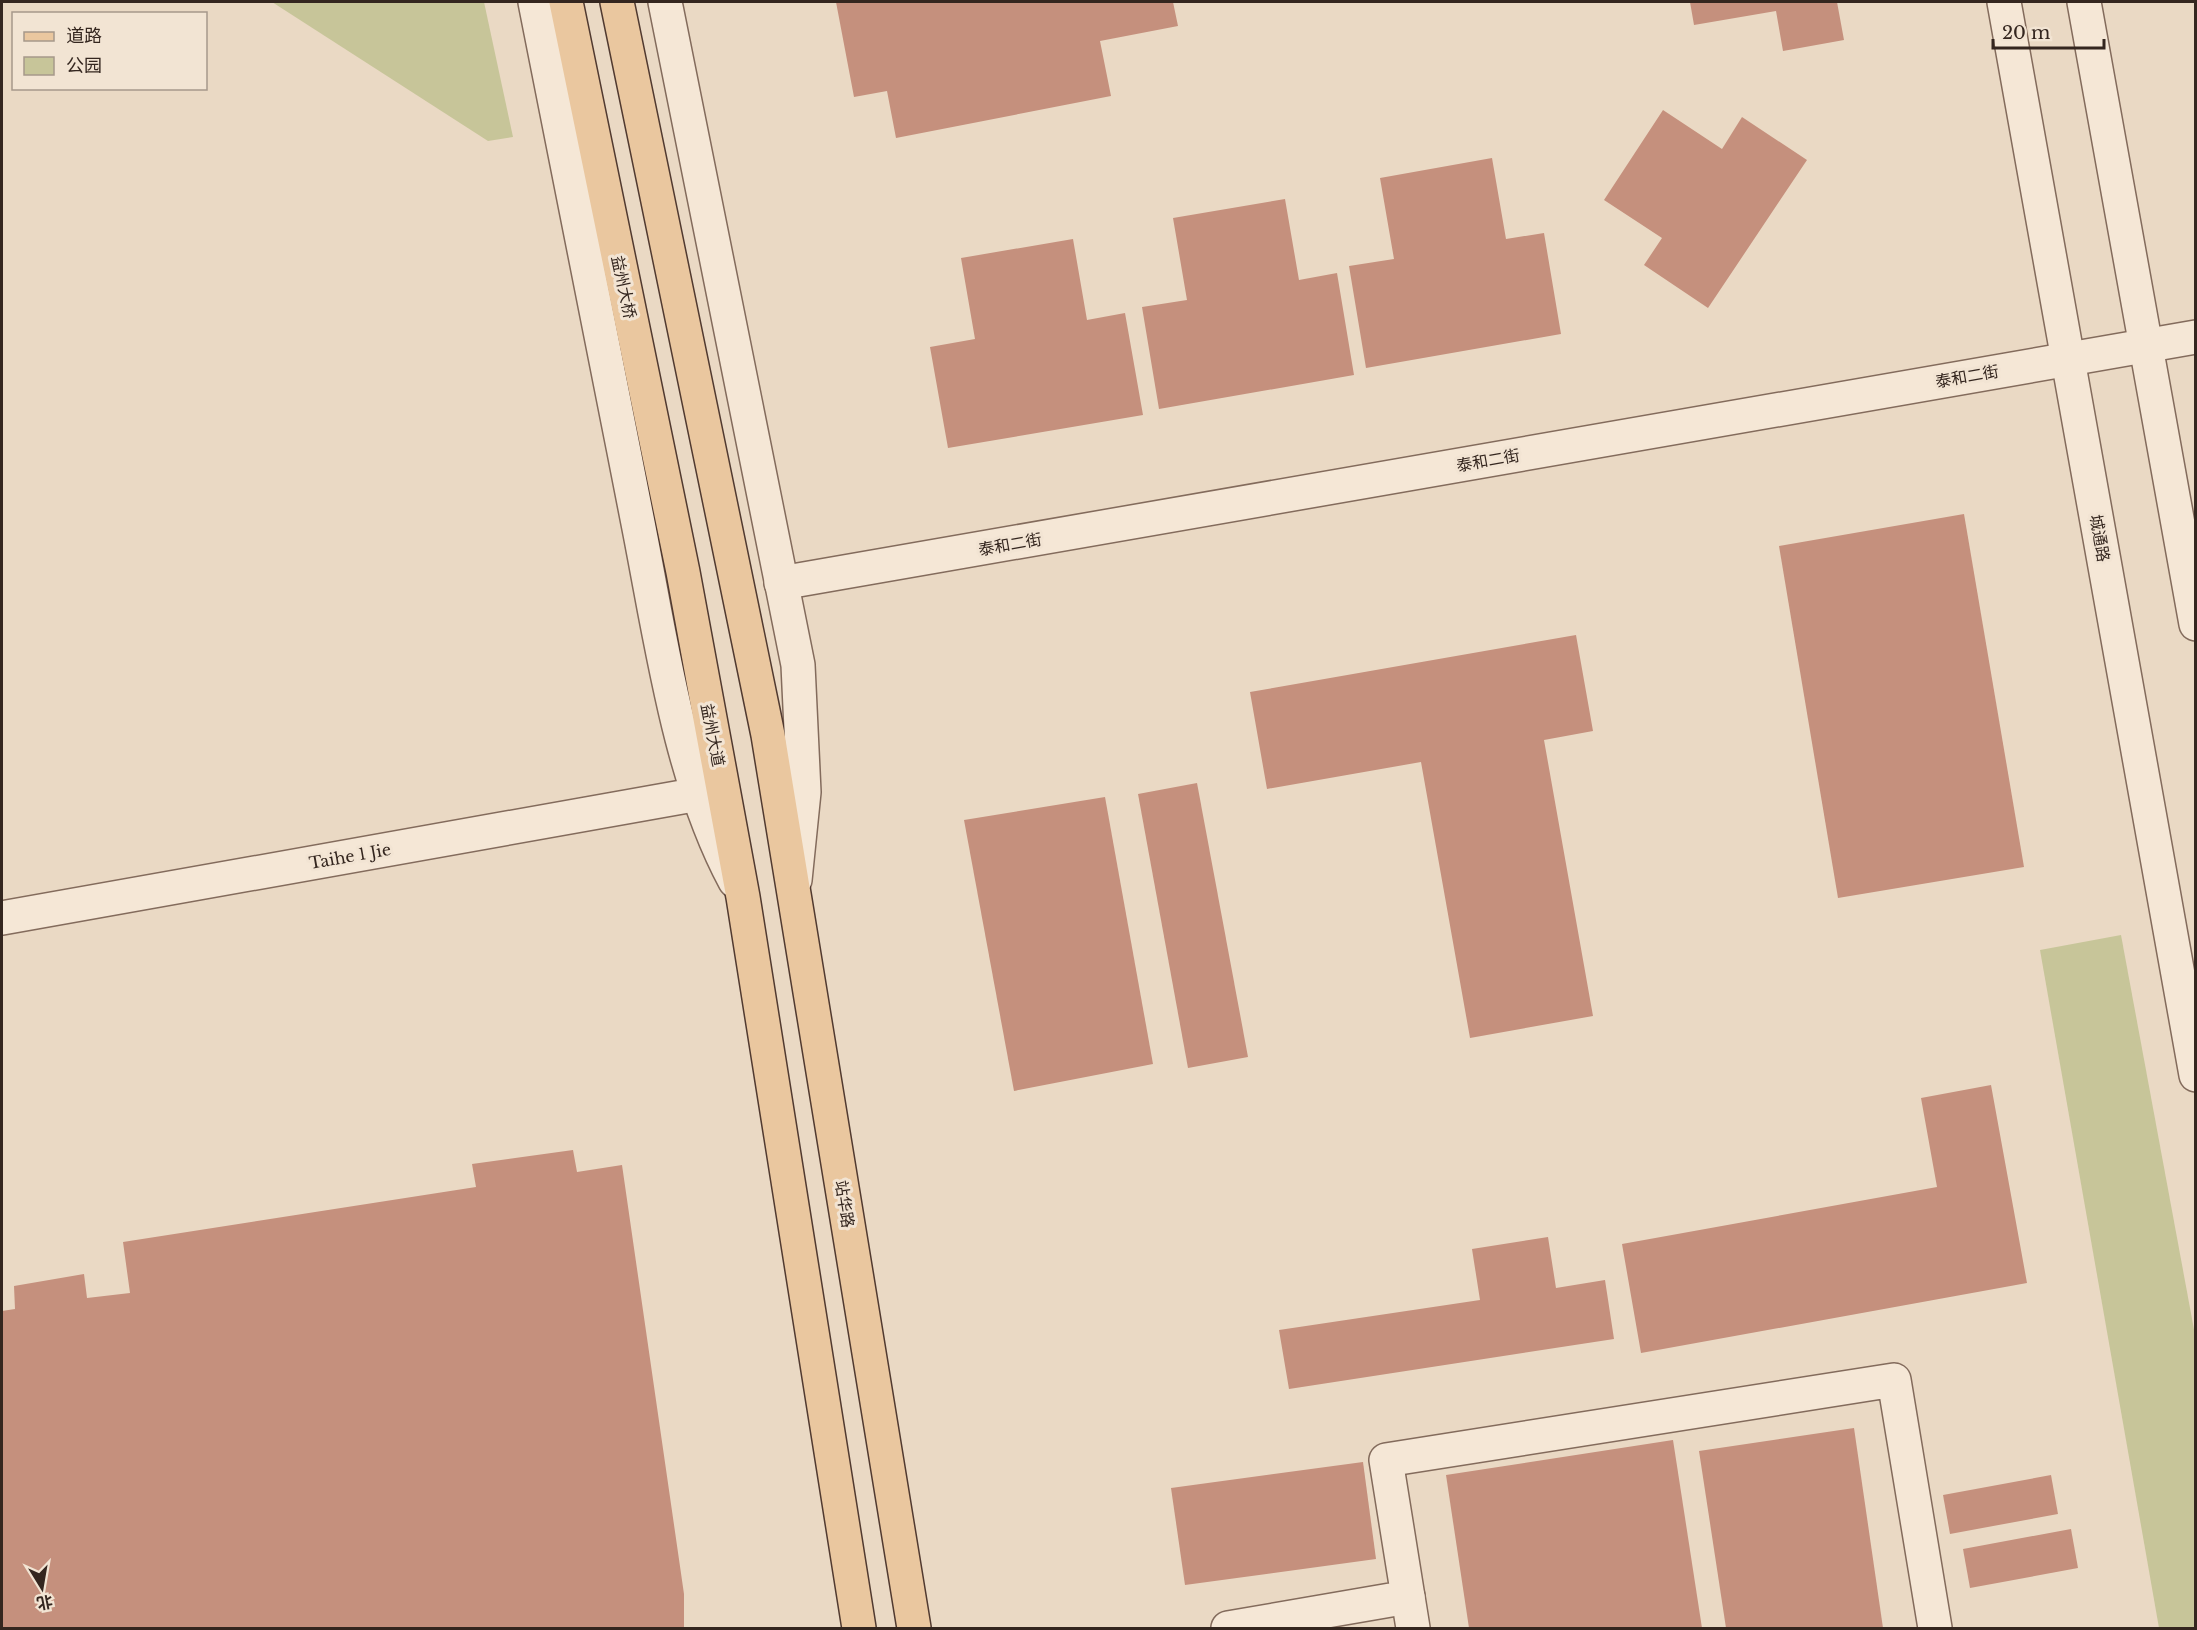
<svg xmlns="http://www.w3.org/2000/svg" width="2197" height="1630" font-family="'Libre Baskerville','Noto Sans SC',serif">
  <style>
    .green { fill: #c7c599 }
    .building { fill: #c5907d }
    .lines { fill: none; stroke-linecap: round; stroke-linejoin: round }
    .minor-casing { stroke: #836b5c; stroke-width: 36 }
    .tertiary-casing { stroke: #836b5c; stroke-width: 36 }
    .primary-casing { stroke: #513a30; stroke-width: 36 }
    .minor { stroke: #f5e7d6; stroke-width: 33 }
    .tertiary { stroke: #f5e7d6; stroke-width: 33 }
    .primary { stroke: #eac79f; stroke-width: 33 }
    .labels { text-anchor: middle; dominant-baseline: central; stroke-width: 6; stroke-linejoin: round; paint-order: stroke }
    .street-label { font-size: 16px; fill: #34261f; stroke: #f2e4d3 }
  </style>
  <rect width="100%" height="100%" fill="#ead9c4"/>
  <g class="green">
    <polygon points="272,2 484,2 513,137 488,141"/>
    <polygon points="2121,935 2195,1335 2195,1628 2159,1628 2040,950"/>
  </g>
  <g class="building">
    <polygon points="836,2 1173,2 1178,26 1100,41 1111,96 896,138 887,91 854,97"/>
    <polygon points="1690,2 1837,2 1844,40 1783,51 1776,11 1694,25"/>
    <polygon points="1663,110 1722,149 1742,117 1807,160 1708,308 1644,265 1662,238 1604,200"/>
    <polygon points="1492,158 1506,239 1544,233 1561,334 1366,368 1349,266 1394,259 1380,178"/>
    <polygon points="1285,199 1299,280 1337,273 1354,375 1159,409 1142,307 1187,300 1173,218"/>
    <polygon points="1073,239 1087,320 1125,313 1143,415 948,448 930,347 975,339 961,258"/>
    <polygon points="1964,514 2024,867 1838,898 1779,546"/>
    <polygon points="1576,635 1593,731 1544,740 1593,1016 1470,1038 1421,762 1267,789 1250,692"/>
    <polygon points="1197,783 1248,1057 1188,1068 1138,794"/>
    <polygon points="1105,797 1153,1064 1014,1091 964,820"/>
    <polygon points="1991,1085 2027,1283 1641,1353 1622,1244 1937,1187 1921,1098"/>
    <polygon points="573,1150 577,1172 622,1165 684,1594 684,1628 2,1628 2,1311 15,1309 14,1286 84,1274 87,1298 130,1293 123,1242 476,1187 472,1164"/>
    <polygon points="1548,1237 1556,1288 1605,1280 1614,1339 1289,1389 1279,1330 1480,1300 1472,1249"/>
    <polygon points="1854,1428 1883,1628 1726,1628 1699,1451"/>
    <polygon points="1673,1440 1702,1628 1469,1628 1446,1475"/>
    <polygon points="1363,1462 1376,1559 1185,1585 1171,1488"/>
    <polygon points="2051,1475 2058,1514 1950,1534 1943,1495"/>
    <polygon points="2071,1529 2078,1568 1970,1588 1963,1549"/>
  </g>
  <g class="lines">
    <defs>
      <g id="minor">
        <polyline points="1408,1597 1413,1628"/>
        <polyline points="1228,1628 1408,1597 1386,1460 1894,1380 1935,1628"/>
      </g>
      <g id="tertiary">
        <path d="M 535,2 C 569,175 604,349 638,523 C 661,639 679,777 735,881"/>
        <polyline points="665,2 798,665 804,792 795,880"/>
        <polyline points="2004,2 2196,1075"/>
        <polyline points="2084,2 2196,624"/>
        <polyline points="781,583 2196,337"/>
        <polyline points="2,918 699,794"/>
      </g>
      <g id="primary">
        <polyline points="566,2 683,572 743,897 859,1628"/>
        <polyline points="617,2 768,735 914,1628"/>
      </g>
    </defs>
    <use href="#minor" class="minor-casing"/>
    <use href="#tertiary" class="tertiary-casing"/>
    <use href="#primary" class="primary-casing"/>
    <use href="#minor" class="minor"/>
    <use href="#tertiary" class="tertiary"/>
    <use href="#primary" class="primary"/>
  </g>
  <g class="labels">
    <g class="street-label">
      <text transform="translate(624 287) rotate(78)">益州大桥</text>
      <text transform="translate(1967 376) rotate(-10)">泰和二街</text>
      <text transform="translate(1488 460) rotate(-10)">泰和二街</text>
      <text transform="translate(2100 538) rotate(80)">城通路</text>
      <text transform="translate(1010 544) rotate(-10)">泰和二街</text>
      <text transform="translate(713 735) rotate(79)">益州大道</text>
      <text transform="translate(350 856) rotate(-10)">Taihe 1 Jie</text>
      <text transform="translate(845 1204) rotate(81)">站华路</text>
    </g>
  </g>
  <rect width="2197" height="1630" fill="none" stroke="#34261f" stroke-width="6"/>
  <rect x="12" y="12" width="195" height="78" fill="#f2e4d3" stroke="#a6988b" stroke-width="1.5"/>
  <rect x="24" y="32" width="30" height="9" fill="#eac79f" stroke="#a6988b" stroke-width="1.5"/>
  <text x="66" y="42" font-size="18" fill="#34261f">道路</text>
  <rect x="24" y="57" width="30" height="18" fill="#c7c599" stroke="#a6988b" stroke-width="1.5"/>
  <text x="66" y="72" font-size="18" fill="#34261f">公园</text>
  <g transform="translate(42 1588) rotate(169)" stroke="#f2e4d3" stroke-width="4.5" paint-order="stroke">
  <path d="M0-4.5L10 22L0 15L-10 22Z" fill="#34261f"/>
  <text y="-9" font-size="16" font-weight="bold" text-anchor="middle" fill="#34261f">北</text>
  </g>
  <path d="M1993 39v9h111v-9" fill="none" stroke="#34261f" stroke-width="3"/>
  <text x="2002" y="39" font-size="18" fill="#34261f" stroke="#f2e4d3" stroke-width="4.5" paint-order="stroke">20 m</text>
</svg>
